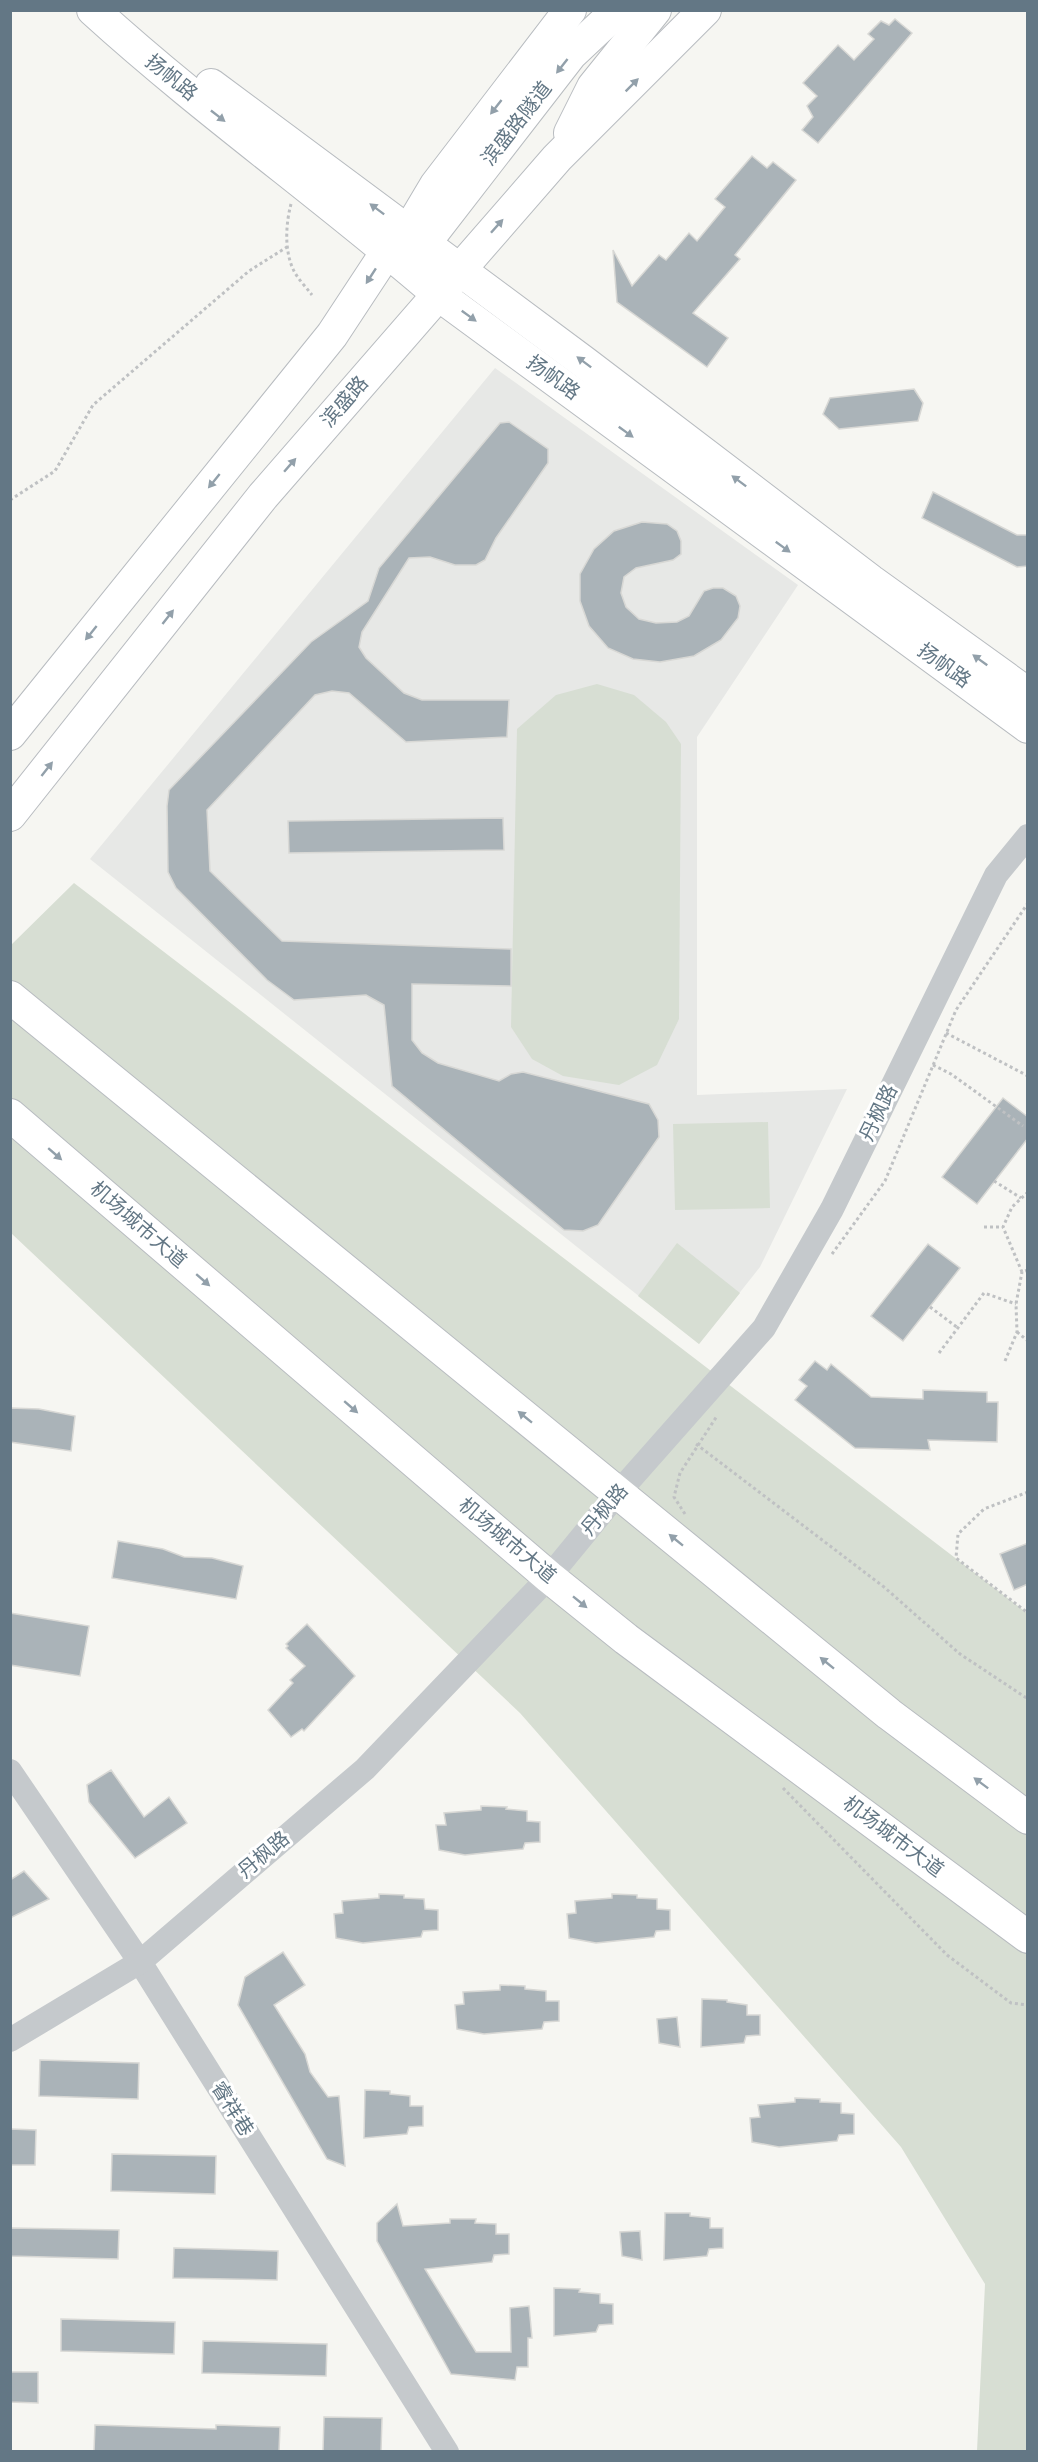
<svg xmlns="http://www.w3.org/2000/svg" width="1038" height="2462" font-family="'Sofia Sans Condensed','Noto Sans SC',sans-serif">
  <style>
    .built { fill: #e7e8e6 }
    .green { fill: #d7ded3 }
    .building { fill: #aab3b8; stroke: #d8d8d5; stroke-width: 1.5 }
    .lines { fill: none; stroke-linecap: round; stroke-linejoin: round }
    .major-casing { stroke: #b8bcc0; stroke-width: 34 }
    .path { stroke: #bfc1c3; stroke-width: 3; stroke-dasharray: 3 3; stroke-linecap: butt }
    .minor { stroke: #c5c9cc; stroke-width: 24 }
    .major { stroke: #fff; stroke-width: 32 }
    .oneway { fill: #92a0aa }
    .labels { text-anchor: middle; dominant-baseline: central; stroke-width: 6; stroke-linejoin: round; paint-order: stroke }
    .street-label { font-size: 20px; fill: #637785; stroke: #fff }
  </style>
  <rect width="100%" height="100%" fill="#f6f6f2"/>
  <polygon class="built" points="495,368 798,585 697,737 697,1095 847,1089 760,1267 699,1344 90,859"/>
  <g class="green">
    <polygon points="597,684 634,695 666,722 681,744 679,1019 657,1065 619,1085 563,1076 532,1059 511,1027 517,729 556,695"/>
    <polygon points="74,883 1027,1613 1027,2451 977,2451 985,2284 901,2147 520,1713 11,1233 10,946"/>
    <polygon points="768,1122 770,1208 675,1210 673,1124"/>
    <polygon points="677,1243 740,1293 699,1344 638,1296"/>
  </g>
  <g class="building">
    <polygon points="895,19 912,33 818,143 802,130 813,117 807,106 817,96 803,83 838,45 854,60 874,39 868,34 881,21 889,25"/>
    <polygon points="752,156 767,168 773,162 796,180 735,255 740,259 693,313 728,338 707,367 617,302 613,250 632,286 659,255 666,260 689,233 697,241 725,207 715,199"/>
    <polygon points="914,389 923,403 918,421 839,429 823,414 830,398"/>
    <polygon points="509,422 548,449 548,463 496,538 485,560 476,565 455,565 430,557 409,558 362,632 359,647 366,658 404,693 422,700 509,700 507,737 406,742 349,693 332,691 315,695 207,810 210,871 282,941 511,949 511,986 412,984 412,1040 422,1053 438,1063 499,1081 511,1074 523,1072 649,1104 658,1120 659,1137 598,1225 583,1231 564,1230 392,1086 384,1005 366,995 294,1000 267,980 176,888 168,872 167,806 169,790 311,642 368,601 379,568 500,423"/>
    <polygon points="933,492 1017,535 1028,535 1028,566 1017,567 922,518"/>
    <polygon points="642,522 667,524 677,531 681,541 681,554 673,560 636,568 624,577 621,593 626,607 639,619 656,623 677,622 689,616 704,591 713,588 723,588 736,596 740,606 738,618 721,640 694,656 660,662 633,659 608,648 589,626 580,601 580,574 594,549 614,531"/>
    <polygon points="503,818 504,850 289,853 288,821"/>
    <polygon points="1003,1098 1028,1117 1028,1138 977,1204 942,1177"/>
    <polygon points="928,1244 960,1268 903,1341 871,1316"/>
    <polygon points="815,1361 827,1370 831,1364 871,1397 923,1399 923,1390 987,1392 987,1402 998,1402 997,1442 928,1440 930,1450 855,1448 795,1400 807,1386 799,1380"/>
    <polygon points="10,1408 39,1409 75,1416 71,1451 10,1442"/>
    <polygon points="118,1541 163,1549 184,1557 212,1558 243,1566 236,1599 112,1578"/>
    <polygon points="1028,1543 1028,1584 1014,1590 1000,1554"/>
    <polygon points="10,1613 89,1626 80,1676 10,1665"/>
    <polygon points="307,1624 355,1676 304,1731 302,1729 291,1737 268,1710 293,1683 290,1680 305,1666 286,1648 288,1646 286,1644"/>
    <polygon points="111,1770 144,1817 169,1797 187,1823 135,1858 89,1802 87,1785"/>
    <polygon points="481,1806 507,1807 506,1809 527,1811 527,1821 540,1822 540,1842 525,1843 523,1849 465,1855 439,1850 436,1825 446,1825 444,1813 481,1810"/>
    <polygon points="24,1871 49,1899 10,1918 10,1880"/>
    <polygon points="379,1894 404,1895 404,1898 424,1899 425,1909 438,1910 438,1930 423,1931 421,1937 363,1943 336,1938 334,1914 343,1913 342,1901 379,1898"/>
    <polygon points="612,1894 637,1895 637,1898 657,1899 657,1909 670,1910 670,1930 656,1931 654,1937 596,1943 569,1938 567,1914 576,1913 575,1901 612,1898"/>
    <polygon points="283,1952 305,1985 274,2005 305,2054 310,2072 328,2097 339,2096 345,2166 327,2159 238,2005 245,1977"/>
    <polygon points="500,1985 525,1986 525,1989 546,1991 546,2001 559,2001 559,2021 544,2022 542,2029 484,2034 457,2029 455,2005 464,2004 463,1992 500,1990"/>
    <polygon points="702,1999 727,2000 727,2002 747,2005 747,2015 760,2015 760,2035 746,2036 744,2043 701,2047"/>
    <polygon points="677,2017 680,2047 659,2043 657,2019"/>
    <polygon points="40,2060 139,2063 138,2099 39,2096"/>
    <polygon points="365,2090 390,2091 390,2094 410,2096 410,2106 423,2106 423,2126 409,2127 407,2134 364,2138"/>
    <polygon points="795,2098 820,2099 820,2102 841,2103 841,2113 854,2114 854,2134 839,2135 837,2141 779,2147 752,2142 750,2118 760,2117 758,2105 795,2102"/>
    <polygon points="10,2129 36,2130 35,2165 10,2165"/>
    <polygon points="112,2154 216,2156 215,2194 111,2191"/>
    <polygon points="397,2204 403,2226 450,2223 450,2219 476,2219 475,2223 496,2224 496,2234 509,2234 509,2254 494,2255 492,2262 425,2269 476,2352 511,2352 510,2308 529,2306 532,2338 528,2338 528,2367 517,2367 515,2380 451,2374 377,2241 377,2223"/>
    <polygon points="665,2213 690,2213 690,2216 710,2218 710,2228 723,2228 723,2248 709,2249 707,2256 664,2260"/>
    <polygon points="10,2228 119,2230 118,2259 10,2256"/>
    <polygon points="640,2231 642,2260 622,2256 620,2232"/>
    <polygon points="174,2248 278,2251 277,2280 173,2278"/>
    <polygon points="554,2288 580,2289 579,2292 600,2294 600,2303 613,2304 613,2324 599,2325 596,2332 554,2336"/>
    <polygon points="61,2319 175,2322 174,2354 61,2351"/>
    <polygon points="203,2341 327,2344 326,2376 202,2373"/>
    <polygon points="10,2372 38,2372 38,2403 10,2402"/>
    <polygon points="324,2417 382,2418 381,2451 323,2451"/>
    <polygon points="95,2425 216,2429 216,2425 280,2427 279,2451 94,2451"/>
  </g>
  <g class="lines">
    <defs>
      <g id="major">
        <path d="M 93,10 C 204,111 326,197 439,295 L 1028,727"/>
        <polyline points="211,85 585,363 871,581 1028,694"/>
        <polyline points="570,133 593,87 655,10"/>
        <polyline points="424,244 571,54 618,10"/>
        <polyline points="10,734 332,335 388,250 408,232 436,185 570,10"/>
        <polyline points="10,815 263,496 557,158 705,10"/>
        <polyline points="10,997 889,1714 1028,1818"/>
        <polyline points="10,1115 549,1577 626,1639 1028,1937"/>
      </g>
    </defs>
    <use href="#major" class="major-casing"/>
    <g class="path">
      <path d="M 291,204 C 286,223 284,249 293,269 C 297,278 306,287 312,295"/>
      <polyline points="10,500 55,471 93,405 249,271 287,247"/>
      <polyline points="946,1033 1028,1076"/>
      <polyline points="933,1065 951,1074 1023,1126"/>
      <polyline points="994,1181 1021,1198"/>
      <polyline points="1028,1192 1012,1207 1003,1227 1022,1272 1028,1270"/>
      <polyline points="984,1227 1003,1227"/>
      <polyline points="832,1254 885,1181 956,1010 1028,903"/>
      <polyline points="930,1307 958,1328"/>
      <polyline points="1017,1332 1028,1341"/>
      <polyline points="939,1353 984,1293 1016,1304"/>
      <polyline points="1005,1361 1017,1332 1016,1304 1022,1272"/>
      <polyline points="696,1444 884,1587 960,1654 1028,1699"/>
      <polyline points="1028,1492 984,1509 958,1534 956,1558 1028,1613"/>
      <polyline points="685,1514 674,1497 680,1473 717,1416"/>
      <polyline points="783,1788 947,1955 1011,2003 1028,2005"/>
    </g>
    <g class="minor">
      <polyline points="10,1771 140,1962 447,2452"/>
      <polyline points="10,2040 140,1962 365,1769 549,1577 618,1493 764,1328 832,1209 996,875 1028,836"/>
    </g>
    <use href="#major" class="major"/>
  </g>
  <defs><path id="oneway-solid" d="M-6-.8H1V-3.2L6.5 0L1 3.2V.8H-6Z" transform="scale(1.5)"/></defs>
  <g class="oneway">
    <use href="#oneway-solid" transform="translate(562 66) rotate(128)"/>
    <use href="#oneway-solid" transform="translate(632 85) rotate(-45)"/>
    <use href="#oneway-solid" transform="translate(496 107) rotate(128)"/>
    <use href="#oneway-solid" transform="translate(218 116) rotate(38)"/>
    <use href="#oneway-solid" transform="translate(377 209) rotate(-143)"/>
    <use href="#oneway-solid" transform="translate(497 226) rotate(-48)"/>
    <use href="#oneway-solid" transform="translate(371 276) rotate(123)"/>
    <use href="#oneway-solid" transform="translate(469 316) rotate(36)"/>
    <use href="#oneway-solid" transform="translate(584 362) rotate(-143)"/>
    <use href="#oneway-solid" transform="translate(626 432) rotate(36)"/>
    <use href="#oneway-solid" transform="translate(290 465) rotate(-49)"/>
    <use href="#oneway-solid" transform="translate(214 481) rotate(129)"/>
    <use href="#oneway-solid" transform="translate(739 481) rotate(-143)"/>
    <use href="#oneway-solid" transform="translate(783 547) rotate(36)"/>
    <use href="#oneway-solid" transform="translate(168 617) rotate(-52)"/>
    <use href="#oneway-solid" transform="translate(91 633) rotate(129)"/>
    <use href="#oneway-solid" transform="translate(980 660) rotate(-144)"/>
    <use href="#oneway-solid" transform="translate(47 769) rotate(-52)"/>
    <use href="#oneway-solid" transform="translate(55 1154) rotate(41)"/>
    <use href="#oneway-solid" transform="translate(203 1280) rotate(41)"/>
    <use href="#oneway-solid" transform="translate(351 1407) rotate(41)"/>
    <use href="#oneway-solid" transform="translate(525 1417) rotate(-141)"/>
    <use href="#oneway-solid" transform="translate(676 1540) rotate(-141)"/>
    <use href="#oneway-solid" transform="translate(580 1602) rotate(39)"/>
    <use href="#oneway-solid" transform="translate(827 1663) rotate(-141)"/>
    <use href="#oneway-solid" transform="translate(981 1783) rotate(-143)"/>
  </g>
  <g class="labels">
    <g class="street-label">
      <text transform="translate(171 78) rotate(39)">扬帆路</text>
      <text transform="translate(517 124) rotate(-52)">滨盛路隧道</text>
      <text transform="translate(553 378) rotate(36)">扬帆路</text>
      <text transform="translate(345 402) rotate(-49)">滨盛路</text>
      <text transform="translate(944 666) rotate(36)">扬帆路</text>
      <text transform="translate(879 1113) rotate(-64)">丹枫路</text>
      <text transform="translate(138 1225) rotate(41)">机场城市大道</text>
      <text transform="translate(605 1510) rotate(-50)">丹枫路</text>
      <text transform="translate(507 1541) rotate(40)">机场城市大道</text>
      <text transform="translate(893 1837) rotate(37)">机场城市大道</text>
      <text transform="translate(264 1855) rotate(-40)">丹枫路</text>
      <text transform="translate(232 2109) rotate(58)">睿祥巷</text>
    </g>
  </g>
  <rect width="1038" height="2462" fill="none" stroke="#637785" stroke-width="24"/>
</svg>
